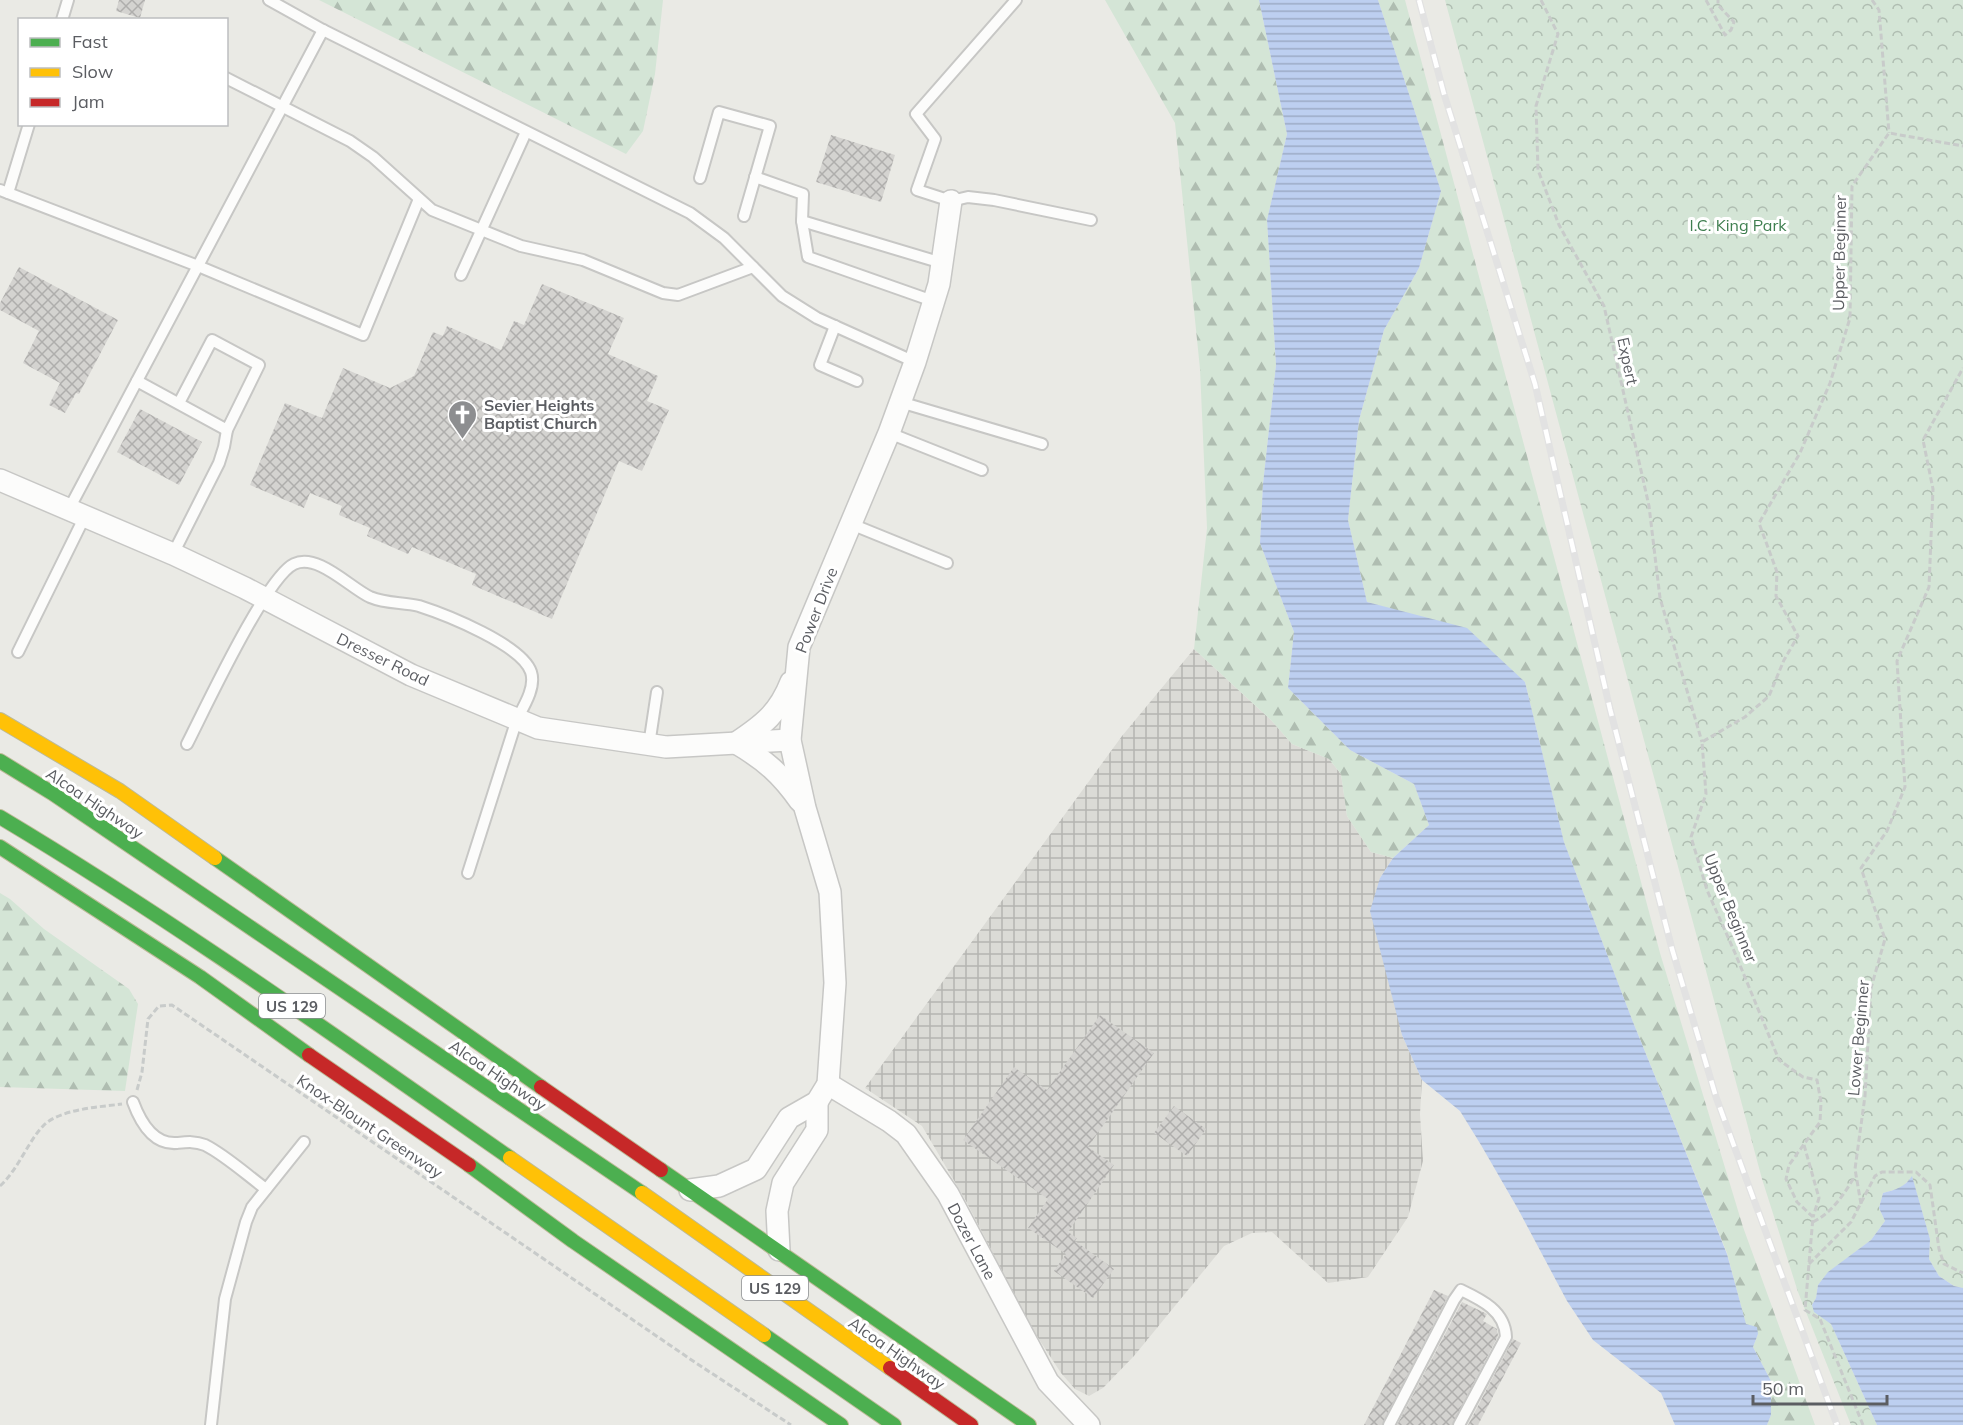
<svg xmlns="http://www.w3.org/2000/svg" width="1963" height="1425" font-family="Mulish,sans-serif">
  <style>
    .industrial { fill: url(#industrial-grid) }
    .forest { fill: url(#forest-firs) }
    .park { fill: url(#park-crowns) }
    .water { fill: url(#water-rules) }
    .building { fill: url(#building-cross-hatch) }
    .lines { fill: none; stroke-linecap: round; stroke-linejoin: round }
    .lane-casing { stroke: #c7c7c5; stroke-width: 14 }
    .street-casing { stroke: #c7c7c5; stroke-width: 24 }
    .fast-casing { stroke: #bdba97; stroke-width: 16 }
    .slow-casing { stroke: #bdba97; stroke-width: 16 }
    .jam-casing { stroke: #bdba97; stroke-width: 16 }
    .path { stroke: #c8cbca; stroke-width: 3; stroke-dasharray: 6 3; stroke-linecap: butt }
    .lane { stroke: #fcfcfb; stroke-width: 10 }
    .street { stroke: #fcfcfb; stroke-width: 21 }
    .fast { stroke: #4caf50; stroke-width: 14 }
    .slow { stroke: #ffc107; stroke-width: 14 }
    .jam { stroke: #c62828; stroke-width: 14 }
    .rail-casing { stroke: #e2e2e2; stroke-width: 7 }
    .rail { stroke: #fff; stroke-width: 4.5; stroke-dasharray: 14; stroke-linecap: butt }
    .labels { text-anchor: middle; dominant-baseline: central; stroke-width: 6; stroke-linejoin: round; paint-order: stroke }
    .shield { fill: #fff; stroke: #8c8e91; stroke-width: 1.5 }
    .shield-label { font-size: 15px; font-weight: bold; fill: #5b5d62 }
    .park-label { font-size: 16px; fill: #3e7e4f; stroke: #fff }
    .street-label { font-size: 16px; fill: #5b5d62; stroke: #fff }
    .poi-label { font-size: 16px; font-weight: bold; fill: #5b5d62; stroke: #fff; text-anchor: start }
  </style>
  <defs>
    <pattern id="industrial-grid" width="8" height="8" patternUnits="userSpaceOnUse" patternTransform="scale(1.5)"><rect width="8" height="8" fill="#dbdbd6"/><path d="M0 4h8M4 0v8" fill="none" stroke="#b5b5b1"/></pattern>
    <pattern id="forest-firs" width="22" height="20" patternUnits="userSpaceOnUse" patternTransform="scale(1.5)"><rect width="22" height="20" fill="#d4e5d6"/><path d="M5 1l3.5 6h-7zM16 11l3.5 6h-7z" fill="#afbdb1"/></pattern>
    <pattern id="park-crowns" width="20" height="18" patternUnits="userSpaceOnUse" patternTransform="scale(1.5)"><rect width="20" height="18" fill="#d4e5d6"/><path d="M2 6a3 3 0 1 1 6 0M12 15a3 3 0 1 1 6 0" fill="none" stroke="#afbdb1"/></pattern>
    <pattern id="water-rules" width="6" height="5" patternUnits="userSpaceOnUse" patternTransform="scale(1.5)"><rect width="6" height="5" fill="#bdcff0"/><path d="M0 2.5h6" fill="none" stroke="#9dabc6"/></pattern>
    <pattern id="building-cross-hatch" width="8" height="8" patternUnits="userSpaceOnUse" patternTransform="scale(1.5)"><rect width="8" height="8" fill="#d4d3d0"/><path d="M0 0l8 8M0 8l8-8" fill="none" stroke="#afaeac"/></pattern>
  </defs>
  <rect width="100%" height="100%" fill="#eaeae5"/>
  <polygon class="industrial" points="1194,649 1271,720 1292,744 1329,759 1341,774 1347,816 1371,852 1393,858 1380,878 1402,1035 1422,1080 1420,1114 1423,1161 1408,1217 1368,1277 1328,1283 1272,1232 1252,1233 1224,1246 1134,1356 1103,1388 1089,1396 1075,1389 1061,1373 1031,1327 966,1201 922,1126 865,1088 1122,736"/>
  <g class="forest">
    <polygon points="319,0 663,0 655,74 643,131 626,154"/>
    <polygon points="1105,0 1259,0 1287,134 1267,220 1276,365 1263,484 1260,543 1294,632 1288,688 1350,750 1414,784 1429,825 1393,858 1371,852 1347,816 1341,774 1329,759 1292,744 1271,720 1194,649 1207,528 1200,369 1175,123"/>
    <polygon points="1378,0 1405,0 1660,953 1743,1227 1815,1425 1767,1425 1771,1415 1771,1381 1753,1347 1758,1334 1746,1325 1727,1253 1633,1022 1564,842 1525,682 1401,612 1367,602 1348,520 1359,420 1384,330 1419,268 1441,191"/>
    <polygon points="0,893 10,899 44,929 129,989 138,1004 125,1091 0,1087"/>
  </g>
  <polygon class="park" points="1445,0 1963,0 1963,1288 1954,1286 1939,1276 1929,1259 1930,1239 1912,1177 1901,1188 1883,1193 1879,1208 1885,1221 1871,1240 1829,1272 1818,1285 1816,1298 1812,1305 1831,1324 1877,1425 1851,1425 1798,1292 1762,1179"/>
  <g class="water">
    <polygon points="1259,0 1378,0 1441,191 1419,268 1384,330 1359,420 1348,520 1367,602 1467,628 1525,682 1564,842 1633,1022 1727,1254 1746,1324 1757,1327 1758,1334 1753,1347 1771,1381 1771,1415 1767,1425 1675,1425 1661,1393 1593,1340 1567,1301 1518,1209 1481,1145 1460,1111 1422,1080 1402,1035 1370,911 1380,878 1393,858 1429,825 1414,784 1350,750 1288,688 1294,632 1260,543 1263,484 1276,365 1267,220 1287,134"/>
    <path d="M 1912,1176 L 1930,1239 L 1929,1259 L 1939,1276 L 1954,1286 L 1963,1288 L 1963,1425 L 1877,1425 L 1831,1324 L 1814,1312 L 1812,1305 L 1816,1298 L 1818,1285 L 1828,1272 L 1871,1240 L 1885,1221 L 1879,1208 L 1883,1193 C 1895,1190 1905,1187 1912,1176 Z"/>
  </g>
  <g class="building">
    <polygon points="119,0 145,0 140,18 116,11"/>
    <polygon points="831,135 895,155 881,202 816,182"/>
    <polygon points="19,267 118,320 79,394 76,393 65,413 49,405 60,383 23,363 39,331 0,310 0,303"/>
    <polygon points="542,284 624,318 608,354 658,376 647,401 669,410 642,471 619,461 552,619 472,585 476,574 412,547 408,554 367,536 370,528 339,515 342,506 310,493 304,508 250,485 285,403 322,418 343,368 390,388 414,376 433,332 443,336 447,326 501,350 514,321 524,325"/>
    <polygon points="140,409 202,442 179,485 117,452"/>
    <polygon points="1100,1015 1154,1053 1088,1147 1114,1165 1068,1232 1077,1238 1075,1241 1114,1269 1093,1298 1054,1271 1066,1254 1028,1228 1048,1199 963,1140 1014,1067 1047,1090"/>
    <polygon points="1174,1106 1206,1129 1187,1156 1154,1133"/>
    <polygon points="1434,1290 1448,1296 1382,1425 1364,1425"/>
    <polygon points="1462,1302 1487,1314 1483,1321 1497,1329 1498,1336 1452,1425 1397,1425"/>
    <polygon points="1513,1339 1521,1343 1478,1425 1468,1425"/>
  </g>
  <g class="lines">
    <defs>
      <g id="lane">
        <polyline points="269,0 323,30 690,213 724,238 782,296 817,318 915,362"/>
        <polyline points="1016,0 916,114 935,139 917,190 951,201 968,197 994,200 1091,220"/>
        <polyline points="62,20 68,0"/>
        <polyline points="226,78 350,141 373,157 432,210 521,246 583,260 663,293 678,295 753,267"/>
        <polyline points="755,177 803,194 802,221 808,257 933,301"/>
        <polyline points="700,178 719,112 770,126 744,216"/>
        <polyline points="0,190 198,266 363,335 419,199"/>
        <polyline points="8,193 29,124"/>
        <polyline points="802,221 942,263"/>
        <polyline points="461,275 526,132"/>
        <polyline points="835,326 820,365 857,381"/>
        <polyline points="137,381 227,430"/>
        <polyline points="900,402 1042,444"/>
        <polyline points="889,433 982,470"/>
        <polyline points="69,509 323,30"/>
        <polyline points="851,524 947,563"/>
        <polyline points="173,554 219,463 224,447 227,430 259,365 212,340 179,403"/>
        <polyline points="18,652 85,516"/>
        <path d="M 187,744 C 204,711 266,577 294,564 C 318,553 349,587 370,597 C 386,604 403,602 419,606 C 447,615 522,645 531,672 C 536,687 524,706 517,719 L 468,873"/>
        <polyline points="649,745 657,692"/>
        <path d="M 133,1102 C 140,1121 153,1145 177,1143 C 187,1142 195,1141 205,1145 C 225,1155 247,1175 266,1189"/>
        <polyline points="211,1425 225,1299 246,1222 252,1207 304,1142"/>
        <path d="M 1389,1425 L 1454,1300 L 1461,1290 C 1482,1300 1505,1311 1506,1337 L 1459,1425"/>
      </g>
      <g id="street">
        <polyline points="0,480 173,554 245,588 411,675 538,728 666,747 790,740"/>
        <path d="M 791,682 C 779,713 763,725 736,743 C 765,760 781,774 800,801"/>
        <polyline points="828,1084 889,1121 906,1134 948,1194 1048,1382 1089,1425"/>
        <polyline points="690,1190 719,1186 756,1169 789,1118 817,1102 828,1084 835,983 830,892 805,808 790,740 799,647 889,433 915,362 939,284 951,201"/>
        <polyline points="779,1250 777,1211 783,1183 817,1130 817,1102"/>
      </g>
      <g id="fast">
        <polyline points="0,761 52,793 642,1193"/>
        <path d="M 0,817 C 176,922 342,1041 510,1158"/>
        <polyline points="0,847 200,977 309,1055"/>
        <polyline points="215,858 541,1087"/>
        <polyline points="469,1165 573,1241 841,1425"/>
        <polyline points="661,1170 1029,1425"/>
        <polyline points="764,1335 894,1425"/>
      </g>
      <g id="slow">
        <polyline points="0,720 120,791 215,858"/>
        <polyline points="510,1158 764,1335"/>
        <polyline points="642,1193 890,1368"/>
      </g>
      <g id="jam">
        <polyline points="309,1055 469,1165"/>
        <polyline points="541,1087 661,1170"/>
        <polyline points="890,1368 971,1425"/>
      </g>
    </defs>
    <use href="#lane" class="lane-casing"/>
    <use href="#street" class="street-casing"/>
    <use href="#fast" class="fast-casing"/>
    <use href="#slow" class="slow-casing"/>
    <use href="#jam" class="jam-casing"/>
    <g class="path">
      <polyline points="1541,0 1558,34 1536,106 1538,170 1559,225 1604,306 1649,506 1660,598 1702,742"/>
      <polyline points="1706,0 1725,35 1731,30 1734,22 1718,5 1718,0"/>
      <polyline points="1872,0 1879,10 1889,133"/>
      <polyline points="137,1090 142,1072 148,1019 159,1006 172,1005 696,1363 791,1425"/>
      <polyline points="1804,1145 1819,1198 1813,1217"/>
      <path d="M 0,1186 C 18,1170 28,1141 44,1125 C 61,1109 99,1107 122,1104"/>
      <polyline points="1861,1204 1855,1169 1865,1096 1871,988 1885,939 1861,868 1887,831 1905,787 1897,661 1929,587 1933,489 1923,440 1963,368"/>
      <path d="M 1813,1222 C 1833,1212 1844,1194 1855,1176"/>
      <polyline points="1809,1264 1851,1222 1875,1176 1882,1172 1916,1172 1930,1185 1939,1249 1944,1264 1963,1273"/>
      <polyline points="1863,1425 1820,1319 1805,1310 1813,1217 1797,1202 1786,1179 1789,1165 1820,1122 1821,1102 1817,1080 1803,1077 1779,1060 1735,953 1707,890 1691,837 1706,794 1702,742 1745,717 1769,696 1784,660 1798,636 1776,596 1777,572 1759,523 1800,453 1830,383 1850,318 1852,186 1889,133 1963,146"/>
    </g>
    <use href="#lane" class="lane"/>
    <use href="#street" class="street"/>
    <use href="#fast" class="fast"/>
    <use href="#slow" class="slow"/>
    <use href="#jam" class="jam"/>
    <defs>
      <polyline id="rail" points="1419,0 1444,94 1535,384 1610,709 1672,949 1716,1097 1837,1425"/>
    </defs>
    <use href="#rail" class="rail-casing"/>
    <use href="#rail" class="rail"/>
  </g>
  <defs>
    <symbol id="church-pin" viewBox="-11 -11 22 30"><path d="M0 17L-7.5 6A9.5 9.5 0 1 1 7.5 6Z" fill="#8d8e90" stroke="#fff"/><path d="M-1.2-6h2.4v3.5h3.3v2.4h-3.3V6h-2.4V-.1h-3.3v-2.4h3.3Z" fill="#fff"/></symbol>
  </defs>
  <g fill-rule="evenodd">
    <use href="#church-pin" x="446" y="398" width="33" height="45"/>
  </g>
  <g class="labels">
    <g class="shield">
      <rect x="259" y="994" width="66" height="24" rx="4.5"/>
      <rect x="742" y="1276" width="66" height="24" rx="4.5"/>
    </g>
    <g class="shield-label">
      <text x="292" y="1006">US 129</text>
      <text x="775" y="1288">US 129</text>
    </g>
    <g class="park-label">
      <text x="1738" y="225">I.C. King Park</text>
    </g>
    <g class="street-label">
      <text transform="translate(1839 253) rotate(-89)">Upper Beginner</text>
      <text transform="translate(1628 361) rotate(78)">Expert</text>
      <text transform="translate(816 610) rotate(-69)">Power Drive</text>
      <text transform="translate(383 659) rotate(26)">Dresser Road</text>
      <text transform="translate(95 803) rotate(34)">Alcoa Highway</text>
      <text transform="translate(1731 908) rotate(68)">Upper Beginner</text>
      <text transform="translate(1858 1038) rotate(-85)">Lower Beginner</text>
      <text transform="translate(498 1075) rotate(34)">Alcoa Highway</text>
      <text transform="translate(370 1126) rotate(34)">Knox-Blount Greenway</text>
      <text transform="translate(972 1241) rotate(62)">Dozer Lane</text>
      <text transform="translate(897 1353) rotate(35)">Alcoa Highway</text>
    </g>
    <g class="poi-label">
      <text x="484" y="405">Sevier Heights<tspan x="484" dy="18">Baptist Church</tspan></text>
    </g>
  </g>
  <rect x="18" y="18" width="210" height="108" fill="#ffffff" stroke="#bdbec0" stroke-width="1.5"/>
  <rect x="30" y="38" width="30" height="9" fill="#4caf50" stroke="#bdbec0" stroke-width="1.5"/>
  <text x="72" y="48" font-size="18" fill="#5b5d62">Fast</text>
  <rect x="30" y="68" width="30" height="9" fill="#ffc107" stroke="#bdbec0" stroke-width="1.5"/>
  <text x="72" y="78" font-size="18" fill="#5b5d62">Slow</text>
  <rect x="30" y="98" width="30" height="9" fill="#c62828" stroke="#bdbec0" stroke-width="1.5"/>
  <text x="72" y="108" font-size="18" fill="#5b5d62">Jam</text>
  <path d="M1753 1395v9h134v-9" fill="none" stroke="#5b5d62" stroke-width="3"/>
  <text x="1762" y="1395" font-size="18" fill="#5b5d62" stroke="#ffffff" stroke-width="4.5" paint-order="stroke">50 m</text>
</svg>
